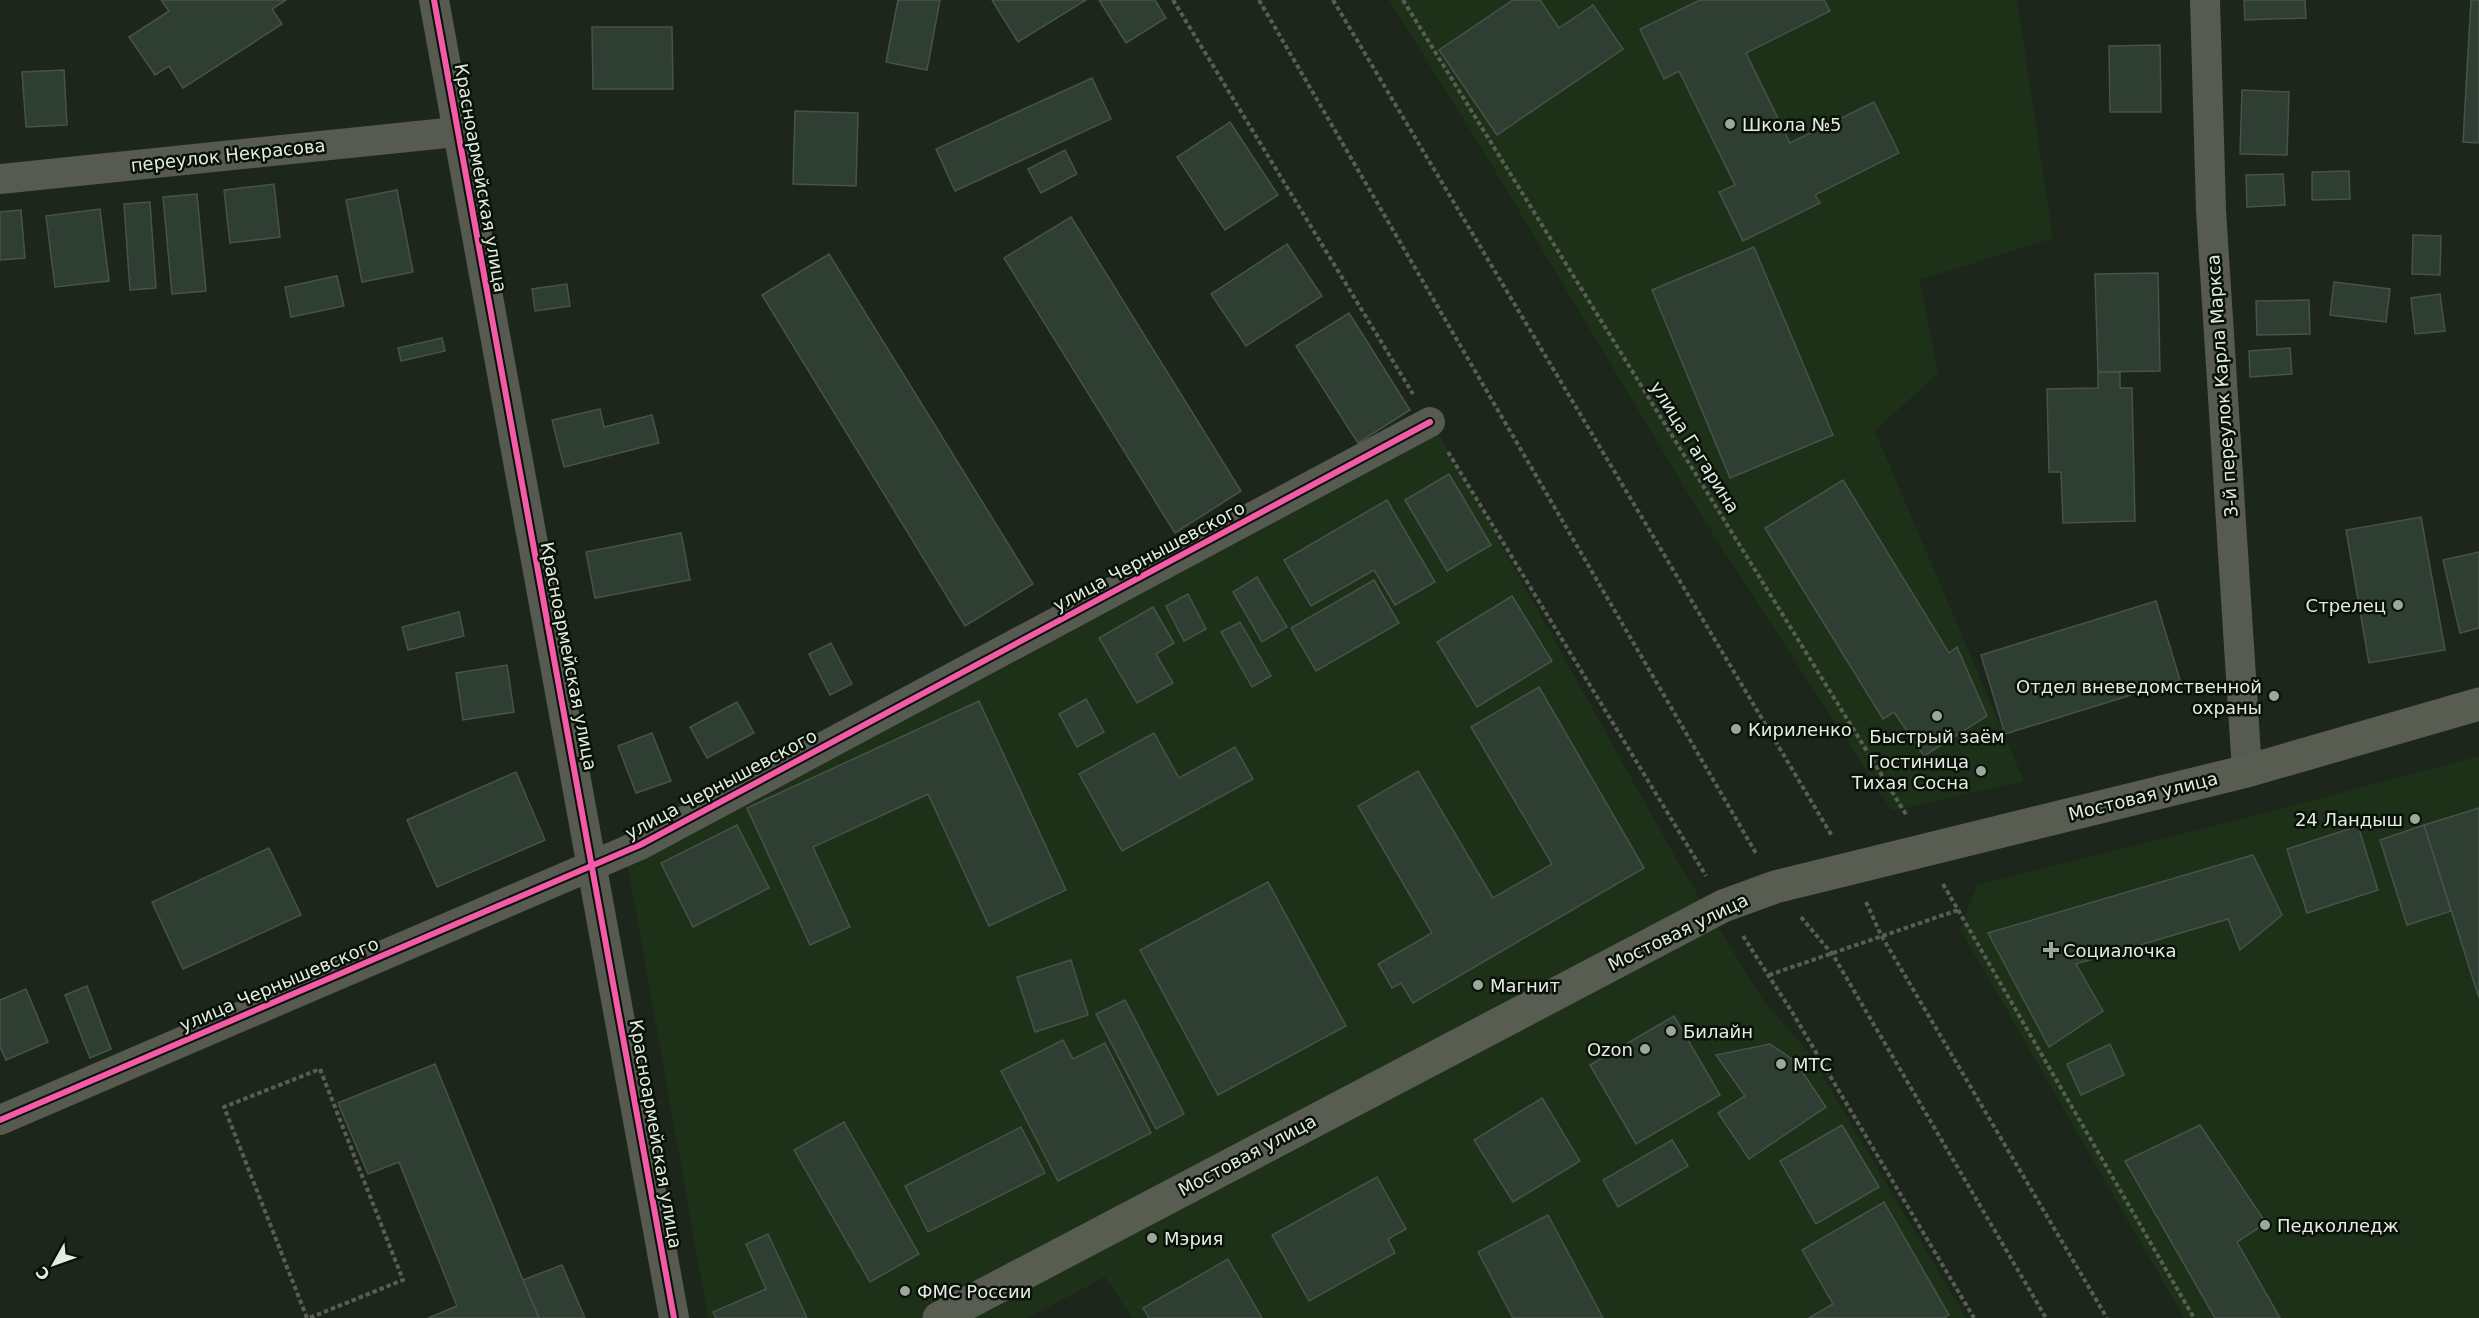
<svg xmlns="http://www.w3.org/2000/svg" width="2479" height="1318" font-family="'DejaVu Sans',sans-serif">
  <style>
    .built { fill: #1d3018 }
    .building { fill: #2f3e33; stroke: #48524a; stroke-width: 1.5 }
    .lines { fill: none; stroke-linecap: round; stroke-linejoin: round }
    .path { stroke: #595d56; stroke-width: 4; stroke-dasharray: 4.5 3; stroke-linecap: butt }
    .street { stroke: #575a51; stroke-width: 30 }
    .secondary { stroke: #585c51; stroke-width: 33 }
    .cycleway-casing { stroke: #091108; stroke-width: 10 }
    .cycleway { stroke: #f35aa7; stroke-width: 6 }
    .poi-dot { fill: #9da79b; stroke: #091108; stroke-width: 2 }
    .labels { text-anchor: middle; dominant-baseline: central; stroke-width: 5; stroke-linejoin: round; paint-order: stroke }
    .poi-label { font-size: 18px; fill: #e2ede0; stroke: #091108; text-anchor: start }
    .street-label { font-size: 18px; fill: #e2ede0; stroke: #091108 }
  </style>
  <rect width="100%" height="100%" fill="#1d261a"/>
  <g class="built">
    <polygon points="1389,0 2017,0 2053,238 1920,280 1938,373 1875,431 2024,781 1892,811 1704,520 1482,149"/>
    <polygon points="1427,412 1682,869 1763,1000 1809,1053 1966,1318 1132,1318 1105,1277 1028,1318 708,1318 622,833 970,653"/>
    <polygon points="2479,756 2479,1318 2184,1318 1960,929 1977,885 2246,818"/>
  </g>
  <g class="building">
    <polygon points="161,0 286,0 272,9 282,24 183,88 169,66 155,75 129,37 169,11"/>
    <polygon points="898,0 940,0 927,70 886,62"/>
    <polygon points="992,0 1086,0 1018,42"/>
    <polygon points="1099,0 1155,0 1166,18 1126,43"/>
    <polygon points="1513,0 1540,0 1559,28 1593,5 1623,49 1497,135 1439,50"/>
    <polygon points="1700,0 1824,0 1830,11 1746,53 1790,143 1874,102 1899,153 1815,195 1820,203 1743,241 1719,192 1735,185 1679,71 1664,79 1640,29"/>
    <polygon points="2244,0 2305,0 2306,18 2245,20"/>
    <polygon points="2471,0 2479,0 2479,143 2463,142"/>
    <polygon points="592,27 672,27 673,89 593,89"/>
    <polygon points="2160,45 2161,112 2110,112 2109,46"/>
    <polygon points="64,70 67,125 26,127 22,72"/>
    <polygon points="1092,78 1111,119 955,191 936,149"/>
    <polygon points="2242,90 2289,92 2287,155 2240,154"/>
    <polygon points="795,111 858,113 856,186 793,184"/>
    <polygon points="1230,122 1278,195 1225,230 1177,157"/>
    <polygon points="1065,150 1077,174 1041,193 1028,169"/>
    <polygon points="2349,171 2350,199 2312,200 2312,172"/>
    <polygon points="2283,174 2285,205 2247,207 2246,175"/>
    <polygon points="274,184 280,237 230,243 224,190"/>
    <polygon points="397,190 413,272 362,282 346,200"/>
    <polygon points="197,194 206,291 172,294 163,197"/>
    <polygon points="150,202 156,288 130,290 124,204"/>
    <polygon points="100,209 109,281 55,287 46,216"/>
    <polygon points="21,210 25,258 0,260 0,212"/>
    <polygon points="1071,217 1241,491 1175,533 1004,258"/>
    <polygon points="2413,235 2441,236 2440,275 2412,274"/>
    <polygon points="1287,244 1322,296 1246,346 1211,294"/>
    <polygon points="1754,247 1833,435 1730,478 1652,290"/>
    <polygon points="829,254 1033,584 965,626 762,295"/>
    <polygon points="2158,273 2160,371 2098,372 2095,274"/>
    <polygon points="337,276 344,306 291,317 285,287"/>
    <polygon points="2334,282 2390,289 2386,322 2330,315"/>
    <polygon points="567,284 570,306 535,311 532,289"/>
    <polygon points="2440,294 2445,331 2415,334 2411,298"/>
    <polygon points="2309,300 2310,334 2257,335 2256,301"/>
    <polygon points="1349,313 1410,410 1358,443 1296,346"/>
    <polygon points="442,338 445,351 401,361 398,348"/>
    <polygon points="2290,348 2292,374 2250,377 2249,351"/>
    <polygon points="2098,372 2120,372 2120,388 2132,388 2135,521 2063,523 2061,472 2049,472 2047,389 2098,388"/>
    <polygon points="600,409 604,427 652,415 659,443 564,467 552,420"/>
    <polygon points="1449,474 1491,545 1447,571 1405,500"/>
    <polygon points="1843,480 1949,653 1957,647 1987,716 1924,756 1894,712 1883,719 1765,528"/>
    <polygon points="1387,500 1435,582 1395,605 1374,570 1311,606 1284,560"/>
    <polygon points="2421,517 2445,650 2369,663 2346,530"/>
    <polygon points="681,533 690,580 595,598 586,552"/>
    <polygon points="2479,552 2479,628 2460,633 2443,560"/>
    <polygon points="1257,577 1287,627 1262,642 1233,592"/>
    <polygon points="1374,580 1399,623 1316,671 1291,628"/>
    <polygon points="1188,594 1206,629 1184,641 1166,606"/>
    <polygon points="1512,596 1552,661 1477,707 1437,642"/>
    <polygon points="2156,601 2180,680 2005,734 1981,655"/>
    <polygon points="1153,607 1174,643 1156,654 1173,683 1137,703 1099,638"/>
    <polygon points="459,612 464,636 408,650 402,627"/>
    <polygon points="1240,622 1271,676 1252,687 1221,632"/>
    <polygon points="831,643 852,684 830,695 809,654"/>
    <polygon points="507,665 514,712 463,720 456,673"/>
    <polygon points="1539,687 1644,868 1413,1003 1401,983 1392,988 1378,964 1432,933 1358,806 1418,771 1493,898 1552,864 1471,727"/>
    <polygon points="1086,699 1104,732 1077,747 1059,714"/>
    <polygon points="979,701 1066,890 989,926 928,794 813,847 850,927 810,945 747,808"/>
    <polygon points="737,702 754,733 707,758 690,727"/>
    <polygon points="652,733 671,781 636,793 618,746"/>
    <polygon points="1154,733 1179,778 1235,747 1253,779 1122,851 1079,774"/>
    <polygon points="516,772 545,840 437,887 407,820"/>
    <polygon points="2479,808 2479,998 2424,825"/>
    <polygon points="737,825 769,888 693,927 661,863"/>
    <polygon points="2424,825 2451,911 2407,925 2380,840"/>
    <polygon points="2358,826 2378,890 2307,913 2287,849"/>
    <polygon points="269,848 301,915 183,969 152,902"/>
    <polygon points="2253,855 2282,915 2240,950 2228,919 2076,964 2103,1011 2049,1047 1988,933"/>
    <polygon points="1268,882 1346,1026 1218,1095 1140,950"/>
    <polygon points="1071,960 1088,1015 1035,1032 1017,977"/>
    <polygon points="87,986 111,1049 90,1058 65,995"/>
    <polygon points="26,989 48,1042 6,1060 0,1047 0,1000"/>
    <polygon points="1125,1000 1184,1114 1156,1129 1096,1014"/>
    <polygon points="1674,1016 1720,1095 1636,1144 1590,1065"/>
    <polygon points="1063,1040 1073,1059 1105,1043 1151,1133 1058,1181 1001,1071"/>
    <polygon points="1770,1044 1795,1061 1826,1107 1749,1159 1718,1113 1745,1096 1716,1055"/>
    <polygon points="2110,1044 2124,1075 2081,1095 2067,1064"/>
    <polygon points="435,1064 523,1280 539,1318 428,1318 457,1306 399,1162 368,1174 338,1103"/>
    <polygon points="1542,1098 1580,1161 1513,1202 1474,1140"/>
    <polygon points="844,1122 919,1254 870,1282 794,1150"/>
    <polygon points="1842,1125 1879,1187 1816,1224 1780,1161"/>
    <polygon points="2200,1125 2266,1223 2237,1242 2280,1318 2215,1318 2125,1161"/>
    <polygon points="1021,1127 1045,1173 928,1232 905,1186"/>
    <polygon points="1672,1140 1688,1166 1618,1207 1603,1180"/>
    <polygon points="1377,1177 1406,1229 1388,1239 1395,1253 1309,1301 1272,1235"/>
    <polygon points="1884,1202 1949,1315 1944,1318 1809,1318 1833,1304 1802,1250"/>
    <polygon points="1548,1215 1603,1318 1513,1318 1478,1252"/>
    <polygon points="768,1234 807,1318 716,1318 713,1312 766,1289 746,1244"/>
    <polygon points="1228,1259 1262,1318 1149,1318 1143,1308"/>
    <polygon points="562,1265 585,1318 539,1318 523,1280"/>
  </g>
  <g class="lines">
    <g class="path">
      <polyline points="1173,0 1413,394"/>
      <polyline points="1259,0 1757,855"/>
      <polyline points="1333,0 1832,836"/>
      <polyline points="1403,0 1907,816"/>
      <polyline points="1448,452 1706,876"/>
      <polyline points="1943,884 2194,1318"/>
      <polyline points="1866,902 1881,935 2107,1318"/>
      <polyline points="1801,917 1833,955 2046,1318"/>
      <polyline points="1743,936 1792,1012 1974,1318"/>
      <polyline points="1769,975 1958,910"/>
      <polyline points="307,1318 224,1107 320,1069 403,1280 309,1318"/>
    </g>
    <g class="street">
      <polyline points="434,0 674,1318"/>
      <polyline points="2205,0 2211,210 2247,771"/>
      <polyline points="0,179 456,132"/>
      <polyline points="0,1120 640,845 1430,422"/>
    </g>
    <polyline class="secondary" points="939,1318 1723,906 1775,887 2247,771 2479,704"/>
    <defs>
      <g id="cycleway">
        <polyline points="434,0 674,1318"/>
        <polyline points="0,1120 640,845 1430,422"/>
      </g>
    </defs>
    <use href="#cycleway" class="cycleway-casing"/>
    <use href="#cycleway" class="cycleway"/>
  </g>
  <g class="poi-dot">
    <circle cx="1730" cy="124" r="6"/>
    <circle cx="2398" cy="605" r="6"/>
    <circle cx="2274" cy="696" r="6"/>
    <circle cx="1937" cy="716" r="6"/>
    <circle cx="1736" cy="729" r="6"/>
    <circle cx="1981" cy="771" r="6"/>
    <circle cx="2415" cy="819" r="6"/>
    <path d="M2048 941h6v6h6v6h-6v6h-6v-6h-6v-6h6z"/>
    <circle cx="1478" cy="985" r="6"/>
    <circle cx="1671" cy="1031" r="6"/>
    <circle cx="1645" cy="1049" r="6"/>
    <circle cx="1781" cy="1064" r="6"/>
    <circle cx="2265" cy="1225" r="6"/>
    <circle cx="1152" cy="1238" r="6"/>
    <circle cx="905" cy="1291" r="6"/>
  </g>
  <g class="labels">
    <g class="poi-label">
      <text x="1742" y="124">Школа №5</text>
      <text x="2386" y="605" text-anchor="end">Стрелец</text>
      <text x="2262" y="686" text-anchor="end">Отдел вневедомственной<tspan x="2262" dy="21">охраны</tspan></text>
      <text x="1748" y="729">Кириленко</text>
      <text x="1937" y="736" text-anchor="middle">Быстрый заём</text>
      <text x="1969" y="761" text-anchor="end">Гостиница<tspan x="1969" dy="21">Тихая Сосна</tspan></text>
      <text x="2403" y="819" text-anchor="end">24 Ландыш</text>
      <text x="2063" y="950">Социалочка</text>
      <text x="1490" y="985">Магнит</text>
      <text x="1683" y="1031">Билайн</text>
      <text x="1633" y="1049" text-anchor="end">Ozon</text>
      <text x="1793" y="1064">МТС</text>
      <text x="2277" y="1225">Педколледж</text>
      <text x="1164" y="1238">Мэрия</text>
      <text x="917" y="1291">ФМС России</text>
    </g>
    <g class="street-label">
      <text transform="translate(228 155) rotate(-6)">переулок Некрасова</text>
      <text transform="translate(481 178) rotate(80)">Красноармейская улица</text>
      <text transform="translate(2222 386) rotate(-94)">3-й переулок Карла Маркса</text>
      <text transform="translate(1695 447) rotate(58)">улица Гагарина</text>
      <text transform="translate(1149 556) rotate(-28)">улица Чернышевского</text>
      <text transform="translate(569 656) rotate(79)">Красноармейская улица</text>
      <text transform="translate(721 784) rotate(-28)">улица Чернышевского</text>
      <text transform="translate(2143 796) rotate(-14)">Мостовая улица</text>
      <text transform="translate(1678 932) rotate(-26)">Мостовая улица</text>
      <text transform="translate(279 984) rotate(-23)">улица Чернышевского</text>
      <text transform="translate(656 1134) rotate(80)">Красноармейская улица</text>
      <text transform="translate(1247 1155) rotate(-28)">Мостовая улица</text>
    </g>
  </g>
  <g transform="translate(54 1264) rotate(230)" stroke="#091108" stroke-width="4.5" paint-order="stroke">
  <path d="M0-4.5L10 22L0 15L-10 22Z" fill="#e2ede0"/>
  <text y="-9" font-size="16" font-weight="bold" text-anchor="middle" fill="#e2ede0">С</text>
  </g>
</svg>
